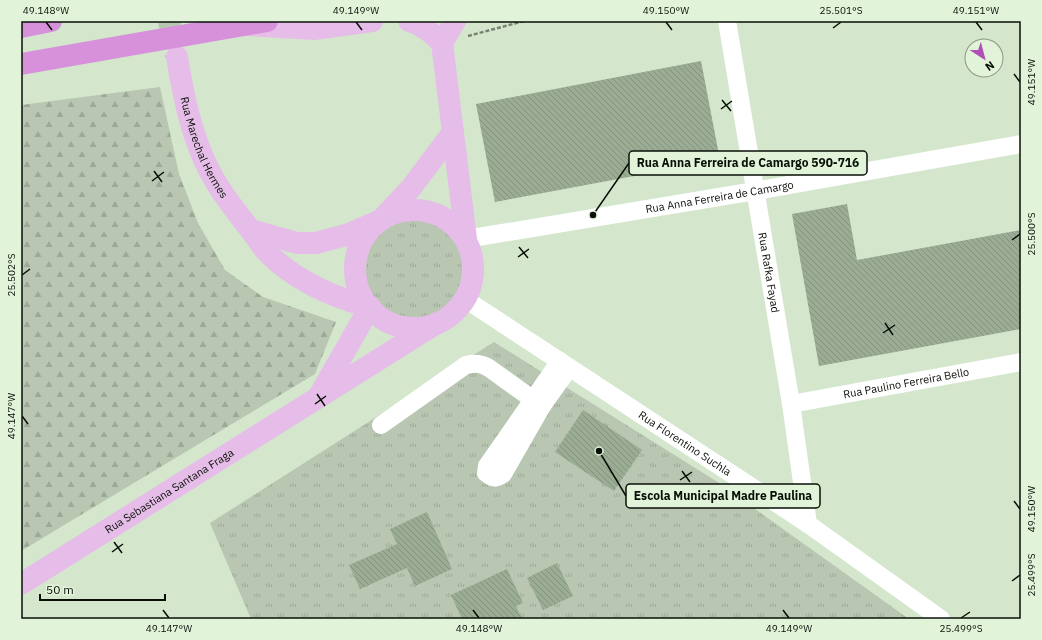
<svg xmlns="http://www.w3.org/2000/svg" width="1042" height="640" font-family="'IBM Plex Sans',sans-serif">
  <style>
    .grass { fill: url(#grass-tufts) }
    .forest { fill: url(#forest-firs) }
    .building { fill: url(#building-back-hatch) }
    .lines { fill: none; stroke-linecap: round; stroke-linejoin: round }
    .major-tunnel { stroke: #b6c7af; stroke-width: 22; stroke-dasharray: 22 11; stroke-linecap: butt }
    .path { stroke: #768372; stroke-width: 2.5; stroke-dasharray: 4 2; stroke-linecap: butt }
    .minor { stroke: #fff; stroke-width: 18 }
    .major { stroke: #e6bde9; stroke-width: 22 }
    .highway { stroke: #d691da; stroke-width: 22 }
    .ticks { fill: none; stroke: #090f07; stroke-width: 1.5 }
    .labels { text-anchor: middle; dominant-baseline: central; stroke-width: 3; stroke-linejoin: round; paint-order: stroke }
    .street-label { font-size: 11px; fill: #090f07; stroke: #e1f4da }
    .leader { fill: none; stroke: #090f07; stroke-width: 1.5 }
    .callout-dot { fill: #090f07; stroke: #e1f4da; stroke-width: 1.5 }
    .callout { fill: #e1f4da; stroke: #090f07; stroke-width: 1.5 }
    .callout-label { font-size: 12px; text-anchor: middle; font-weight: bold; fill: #090f07 }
    .neatline { fill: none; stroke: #090f07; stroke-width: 1.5 }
    .ticks-label { font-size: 10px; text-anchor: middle; fill: #090f07 }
  </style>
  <defs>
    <pattern id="grass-tufts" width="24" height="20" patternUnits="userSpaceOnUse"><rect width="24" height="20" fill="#b8c6b2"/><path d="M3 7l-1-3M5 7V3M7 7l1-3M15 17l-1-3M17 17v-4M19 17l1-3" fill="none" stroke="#9da998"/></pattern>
    <pattern id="forest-firs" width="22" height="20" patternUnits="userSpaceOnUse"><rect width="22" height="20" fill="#b8c6b2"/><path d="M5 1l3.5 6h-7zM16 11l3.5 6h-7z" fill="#9da998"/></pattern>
    <pattern id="building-back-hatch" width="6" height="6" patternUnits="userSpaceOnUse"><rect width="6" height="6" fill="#9aac93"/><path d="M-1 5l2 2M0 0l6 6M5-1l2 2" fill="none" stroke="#83937d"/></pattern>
  </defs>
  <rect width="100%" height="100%" fill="#d4e7cd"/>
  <g class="grass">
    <circle cx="414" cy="269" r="50"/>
    <polygon points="494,342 716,481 909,619 251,619 210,523"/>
  </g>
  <polygon class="forest" points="160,87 179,174 198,223 225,270 263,297 336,322 315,374 21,551 21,105"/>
  <g class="building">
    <polygon points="701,61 720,160 495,202 476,104"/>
    <polygon points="847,204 857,260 1021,230 1021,329 819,366 792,214"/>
    <polygon points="583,410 642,450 614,491 555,452"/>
    <polygon points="427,512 452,569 415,586 407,568 360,589 349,565 397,544 390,529"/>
    <polygon points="557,563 573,596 543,610 527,578"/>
    <polygon points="507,569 523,603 516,606 522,619 462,619 451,595"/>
  </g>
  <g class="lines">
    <polyline class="major-tunnel" points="169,21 176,55"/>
    <polyline class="path" points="468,36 524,21"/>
    <g class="minor">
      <path id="s1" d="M 727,21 L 791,404 L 808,524"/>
      <path id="s2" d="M 466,239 L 755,191 L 1021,144"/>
      <path id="s3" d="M 465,299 L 808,524 L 941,619"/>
      <path d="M 560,361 L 487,466 L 486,473 C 493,479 496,479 503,474 L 542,406 L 569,368"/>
      <path id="s4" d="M 791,404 L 1021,362"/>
      <path d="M 381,425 L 466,365 C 475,363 481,363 489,368 L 542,406"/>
    </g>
    <g class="major">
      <path d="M 409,21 C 423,25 432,33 442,43"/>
      <polyline points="455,21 442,43 466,239"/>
      <polyline points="247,25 314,29 372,21"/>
      <path id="s5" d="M 177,57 C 183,94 191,134 208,168 C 219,190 234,209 249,228 C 256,236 261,247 269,254 C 297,282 332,297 370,307"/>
      <circle cx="414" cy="269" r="59"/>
      <polyline points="251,230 297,243 316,243 346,235 381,220 411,188 453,132"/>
      <polyline points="319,396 370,307"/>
      <path id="s6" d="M 21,584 L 437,323"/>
    </g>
    <g class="highway">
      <polyline points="21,27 51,21"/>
      <polyline points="21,64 267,21"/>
    </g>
  </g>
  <path class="ticks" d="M 46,22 L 52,30M 356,22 L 362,30M 666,22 L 672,30M 976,22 L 982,30M 833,28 L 841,22M 1014,74 L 1020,82M 722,100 L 731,111M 721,109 L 732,101M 154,171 L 162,182M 152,181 L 164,172M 1012,240 L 1020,234M 519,247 L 528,258M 518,257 L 529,249M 22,275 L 30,269M 885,323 L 893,335M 883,333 L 895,325M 317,394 L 325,406M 315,404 L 326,396M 22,416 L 28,424M 682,471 L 690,482M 680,480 L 692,472M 1014,501 L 1020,509M 114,542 L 122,553M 112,552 L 123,544M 1012,581 L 1020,575M 163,610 L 169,618M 473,610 L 479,618M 783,610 L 789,618M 961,618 L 970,612"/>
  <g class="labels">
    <g class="street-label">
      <text stroke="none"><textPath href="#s5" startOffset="95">Rua Marechal Hermes</textPath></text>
      <text stroke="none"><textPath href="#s2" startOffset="257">Rua Anna Ferreira de Camargo</textPath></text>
      <text stroke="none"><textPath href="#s1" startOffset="255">Rua Rafka Fayad</textPath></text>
      <text stroke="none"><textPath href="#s4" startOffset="117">Rua Paulino Ferreira Bello</textPath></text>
      <text stroke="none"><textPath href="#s3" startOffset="263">Rua Florentino Suchla</textPath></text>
      <text stroke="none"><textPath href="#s6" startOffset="175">Rua Sebastiana Santana Fraga</textPath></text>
    </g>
  </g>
  <path class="leader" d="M593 215L629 163M599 451L626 496"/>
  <g class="callout-dot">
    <circle cx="593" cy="215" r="4"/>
    <circle cx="599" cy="451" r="4"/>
  </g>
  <g class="callout">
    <rect x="629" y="151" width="238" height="24" rx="4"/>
    <rect x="626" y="484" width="194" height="24" rx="4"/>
  </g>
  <g class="callout-label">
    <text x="748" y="167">Rua Anna Ferreira de Camargo 590-716</text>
    <text x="723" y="500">Escola Municipal Madre Paulina</text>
  </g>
  <rect width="1042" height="640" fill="none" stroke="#e1f4da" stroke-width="44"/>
  <g transform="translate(984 58) rotate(144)"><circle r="19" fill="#e1f4da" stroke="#8b9886"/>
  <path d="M0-3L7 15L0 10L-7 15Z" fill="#b04fb7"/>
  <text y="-6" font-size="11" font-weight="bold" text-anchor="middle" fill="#090f07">N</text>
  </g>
  <path d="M40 594v6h125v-6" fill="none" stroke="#090f07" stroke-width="2"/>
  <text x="46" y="594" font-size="12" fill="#090f07" stroke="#e1f4da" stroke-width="3" paint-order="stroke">50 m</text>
  <rect x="22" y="22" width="998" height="596" class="neatline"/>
  <g class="ticks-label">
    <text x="46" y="14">49.148°W</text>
    <text x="356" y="14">49.149°W</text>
    <text x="666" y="14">49.150°W</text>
    <text x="841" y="14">25.501°S</text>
    <text x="976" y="14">49.151°W</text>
    <text transform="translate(1031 82) rotate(-90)" y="4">49.151°W</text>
    <text transform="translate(1031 234) rotate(-90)" y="4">25.500°S</text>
    <text transform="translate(11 275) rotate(-90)" y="4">25.502°S</text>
    <text transform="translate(11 416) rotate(-90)" y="4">49.147°W</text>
    <text transform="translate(1031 509) rotate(-90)" y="4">49.150°W</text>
    <text transform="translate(1031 575) rotate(-90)" y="4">25.499°S</text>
    <text x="169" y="632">49.147°W</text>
    <text x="479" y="632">49.148°W</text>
    <text x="789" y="632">49.149°W</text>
    <text x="961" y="632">25.499°S</text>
  </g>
</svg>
